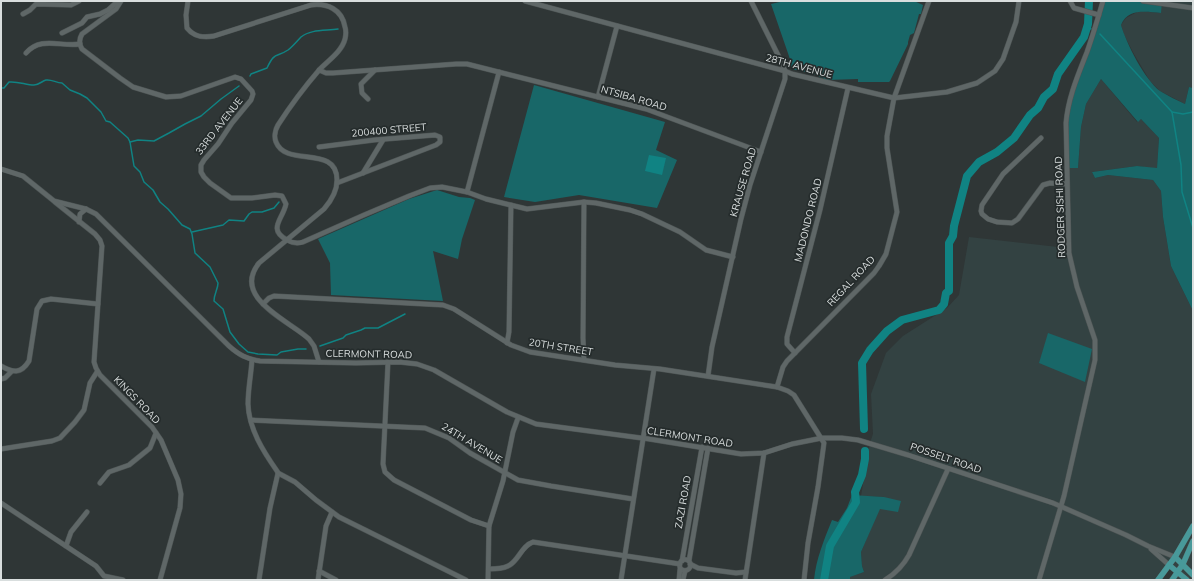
<svg xmlns="http://www.w3.org/2000/svg" width="1194" height="581" font-family="Mulish,sans-serif">
  <style>
    .built { fill: #334242 }
    .green { fill: #186768 }
    .water { fill: #108383 }
    .lines { fill: none; stroke-linecap: round; stroke-linejoin: round }
    .stream { stroke: #108383; stroke-width: 1.5 }
    .river { stroke: #108383; stroke-width: 8 }
    .minor-casing { stroke: #4d5454; stroke-width: 5.5 }
    .major-casing { stroke: #4d5454; stroke-width: 6 }
    .minor { stroke: #5f6767; stroke-width: 4.5 }
    .major { stroke: #48999a; stroke-width: 5.5 }
    .labels { text-anchor: middle; dominant-baseline: central; stroke-width: 3.5; stroke-linejoin: round; paint-order: stroke }
    .street-label { font-size: 10px; fill: #d9dede; stroke: #252c2c }
  </style>
  <rect width="100%" height="100%" fill="#2f3636"/>
  <g class="built">
    <polygon points="1162,1 1193,1 1193,88 1189,87 1185,104 1160,91 1150,81 1134,54 1124,35 1121,25 1126,18 1139,11 1160,13"/>
    <polygon points="1101,79 1137,122 1141,119 1159,138 1157,169 1137,166 1092,172 1095,178 1108,175 1153,180 1161,191 1163,217 1171,266 1193,311 1193,580 1173,580 1178,572 1169,565 1156,580 850,580 849,577 864,572 862,566 861,552 884,497 861,496 870,443 873,434 871,394 886,353 903,336 947,308 959,295 969,237 1058,247 1069,249 1067,168 1078,168 1081,127 1086,104"/>
  </g>
  <g class="green">
    <polygon points="784,1 914,1 923,5 921,14 919,14 914,33 910,35 908,42 908,44 890,81 889,82 858,82 858,79 827,80 814,74 792,69 790,65 791,62 771,4"/>
    <path d="M 1104,1 L 1162,1 L 1161,13 C 1146,12 1128,8 1121,25 C 1126,43 1145,80 1160,91 C 1168,96 1177,100 1185,104 L 1189,87 L 1193,88 L 1193,311 L 1171,266 L 1163,217 L 1161,191 L 1153,180 L 1108,175 L 1095,178 L 1092,172 L 1137,166 L 1157,168 L 1159,138 L 1141,119 L 1138,122 L 1101,79 L 1086,104 L 1081,127 L 1078,168 L 1067,168 L 1067,110 Z"/>
    <polygon points="534,85 665,122 656,150 677,160 657,208 579,195 535,202 504,197"/>
    <polygon points="437,190 459,197 470,198 475,200 462,239 458,259 433,251 443,301 331,295 330,263 318,239 409,199"/>
    <polygon points="1048,333 1092,349 1085,382 1039,363"/>
    <path d="M 852,495 L 884,497 L 901,501 L 898,512 L 880,509 L 861,552 L 862,566 L 864,572 L 850,577 L 850,580 L 814,580 C 816,559 824,540 832,520 L 838,522 L 847,508 Z"/>
  </g>
  <polygon class="water" points="649,155 666,158 662,175 645,171"/>
  <g class="lines">
    <g class="stream">
      <polyline points="1088,24 1091,29"/>
      <polyline points="1100,34 1172,112 1183,114 1193,112"/>
      <path d="M 250,76 L 251,74 L 267,68 C 275,51 276,58 288,50 C 293,46 297,41 301,37 C 311,29 326,31 338,29"/>
      <path d="M 1,88 L 4,88 L 9,82 C 18,81 26,85 34,85 C 39,85 42,81 46,80 C 52,79 56,83 62,83 L 70,90 L 80,94 L 87,98 L 101,112 L 106,121 L 110,122 L 128,138 L 130,142 L 134,166 L 140,172 L 144,182 L 153,190 L 160,202 L 168,209 L 182,225 L 190,229 L 192,234 L 195,253 L 210,267 L 218,283 C 218,289 214,294 214,301 L 223,309 L 230,332 L 239,344 L 248,352 L 258,354 L 277,355 L 281,352 L 298,349 L 306,349"/>
      <polyline points="1172,112 1181,165 1182,192 1193,228"/>
      <polyline points="130,142 138,140 154,141 169,133 185,124 201,116 221,99 239,86"/>
      <polyline points="192,232 223,225 229,220 244,221 249,214 252,212 262,212 274,208 279,202"/>
      <polyline points="320,346 343,338 346,335 361,330 365,328 378,328 405,314"/>
    </g>
    <g class="river">
      <polyline points="864,429 862,363 870,350 887,331 902,320 939,310 944,304 946,293 949,291 949,243 953,236 954,226 967,176 979,162 997,152 1014,138 1030,115 1038,108 1044,97 1053,89 1058,74 1084,37 1088,24 1089,1"/>
      <polyline points="824,580 830,546 856,502 855,492 862,475 865,459 865,451"/>
    </g>
    <defs>
      <g id="minor">
        <path d="M 121,1 L 116,9 L 82,34 C 79,39 79,44 82,49 L 120,78 L 133,87 L 166,97 L 181,96 L 235,77 L 241,79 L 252,91 L 253,94 L 251,100 L 232,123 L 218,144 L 204,160 L 201,165 L 201,172 L 204,177 L 210,183 L 231,198 L 252,198 L 275,195 L 282,196 L 286,204 C 283,219 267,229 287,240 C 292,243 297,244 303,242 L 364,215 L 409,196 L 430,188 L 442,187 L 467,192 L 486,199 L 527,209 L 584,202 L 596,203 L 630,210 L 642,214 L 680,232 L 706,250 L 733,257"/>
        <path d="M 188,1 L 186,15 L 187,28 C 194,37 203,38 214,36 L 311,5 C 327,3 342,9 345,27 C 346,30 346,35 345,39 C 342,51 329,60 320,69 C 307,84 289,108 278,125 C 275,130 274,137 276,142 C 286,168 337,144 337,180 C 337,191 331,201 324,209 L 259,263 C 231,298 290,321 309,339 L 314,346 L 319,362"/>
        <polyline points="525,1 785,71 792,74 894,98 947,92 977,83 995,71 1003,59 1016,22 1019,1"/>
        <polyline points="1070,1 1074,8 1099,15"/>
        <polyline points="1143,1 1193,8"/>
        <polyline points="23,14 30,10 36,4 71,5 79,1"/>
        <polyline points="62,33 82,23 87,17 100,14 108,10 118,1"/>
        <path d="M 26,53 C 41,36 60,47 80,44"/>
        <polyline points="319,70 326,73 333,73 456,64 467,64 646,109 761,152"/>
        <polyline points="598,97 617,26"/>
        <polyline points="368,99 362,93 361,84 375,70"/>
        <polyline points="1041,138 1003,174 982,205 981,211 982,214 988,219 997,222 1012,223 1018,219 1043,185 1050,183 1067,184"/>
        <polyline points="319,147 374,140 435,135 440,137 440,142 436,145 337,183"/>
        <path d="M 1,169 L 23,176 L 54,201 L 86,209 L 96,214 L 229,346 C 239,355 247,359 260,361 L 356,363 L 399,362 L 417,364 L 434,370 L 507,412 L 536,424 L 649,439 L 741,454 L 764,453 L 792,444 L 822,438 L 842,438 L 858,440 L 908,455 L 1053,503 L 1126,535 L 1148,546 L 1175,557"/>
        <polyline points="363,173 383,140"/>
        <polyline points="467,192 499,72"/>
        <polyline points="55,202 95,234 100,240 102,246 94,362 96,368 100,375 152,427 161,440 178,480 181,494 180,508 160,580"/>
        <polyline points="584,202 583,338 584,360"/>
        <polyline points="79,222 80,214 86,209"/>
        <polyline points="263,304 269,298 274,296 443,305 454,309 511,345 530,352 615,365 660,369 777,387 788,391 794,395 824,443 818,487 808,543 804,580"/>
        <polyline points="507,343 509,332 511,205"/>
        <polyline points="795,353 787,344 787,337 820,210 848,88"/>
        <path d="M 252,360 C 251,375 248,389 248,404 C 249,429 263,451 277,471 L 278,473 L 270,508 L 259,580"/>
        <polyline points="388,362 383,464 385,472 394,480 471,520 489,526"/>
        <path d="M 1,366 C 13,373 21,374 29,361 L 37,309 L 42,301 L 51,299 L 98,304"/>
        <polyline points="708,376 712,347 741,219 750,185 785,79 785,71 783,65 751,1"/>
        <polyline points="1,379 5,378 12,371"/>
        <polyline points="777,387 783,367 787,361 874,273 879,266 886,254 897,212 887,148 887,136 894,98 929,1"/>
        <polyline points="251,420 425,428 449,438 470,453 518,480 551,486 633,499"/>
        <polyline points="1,449 52,441 60,438 75,422 84,410 90,383 97,372"/>
        <polyline points="278,473 295,482 316,500 339,517 466,580"/>
        <polyline points="100,483 109,472 129,465 150,448 156,433"/>
        <polyline points="1,503 96,566 104,576 123,580"/>
        <polyline points="66,546 71,532 87,512"/>
        <polyline points="1151,549 1169,565"/>
        <circle cx="685" cy="565" r="5.5"/>
        <polyline points="682,561 702,447"/>
        <polyline points="689,561 708,448"/>
        <polyline points="690,564 698,568 736,573 746,572"/>
        <path d="M 489,569 C 495,569 502,569 508,566 C 519,561 521,546 533,542 L 680,564"/>
        <polyline points="319,571 336,580"/>
        <polyline points="318,580 326,526 332,512"/>
        <polyline points="488,580 489,526 503,481 513,432 518,418"/>
        <polyline points="621,580 654,369"/>
        <polyline points="679,580 680,569"/>
        <polyline points="683,580 685,571"/>
        <polyline points="745,580 764,453"/>
        <path d="M 885,580 C 896,573 903,566 909,555 L 948,469"/>
        <path d="M 1039,580 L 1064,496 L 1095,360 L 1095,340 L 1077,287 L 1069,253 L 1066,123 C 1068,98 1078,75 1087,52 C 1093,35 1098,18 1103,1"/>
      </g>
      <g id="major">
        <polyline points="1175,557 1193,575"/>
        <polyline points="1169,565 1187,580"/>
        <polyline points="1158,580 1175,557 1193,526"/>
        <polyline points="1172,580 1183,564 1193,541"/>
      </g>
    </defs>
    <use href="#minor" class="minor-casing"/>
    <use href="#major" class="major-casing"/>
    <use href="#minor" class="minor"/>
    <use href="#major" class="major"/>
  </g>
  <g class="labels">
    <g class="street-label">
      <text transform="translate(799 66) rotate(15)">28TH AVENUE</text>
      <text transform="translate(634 98) rotate(16)">NTSIBA ROAD</text>
      <text transform="translate(219 126) rotate(-52)">33RD AVENUE</text>
      <text transform="translate(389 130) rotate(-5)">200400 STREET</text>
      <text transform="translate(743 182) rotate(-74)">KRAUSE ROAD</text>
      <text transform="translate(1060 207) rotate(-92)">RODGER SISHI ROAD</text>
      <text transform="translate(808 220) rotate(-76)">MADONDO ROAD</text>
      <text transform="translate(851 281) rotate(-47)">REGAL ROAD</text>
      <text transform="translate(561 347) rotate(9)">20TH STREET</text>
      <text transform="translate(369 354) rotate(1)">CLERMONT ROAD</text>
      <text transform="translate(137 400) rotate(46)">KINGS ROAD</text>
      <text transform="translate(690 437) rotate(9)">CLERMONT ROAD</text>
      <text transform="translate(472 443) rotate(31)">24TH AVENUE</text>
      <text transform="translate(946 458) rotate(19)">POSSELT ROAD</text>
      <text transform="translate(683 502) rotate(-80)">ZAZI ROAD</text>
    </g>
  </g>
  <rect width="1194" height="581" fill="none" stroke="#d9dede" stroke-width="4"/>
</svg>
